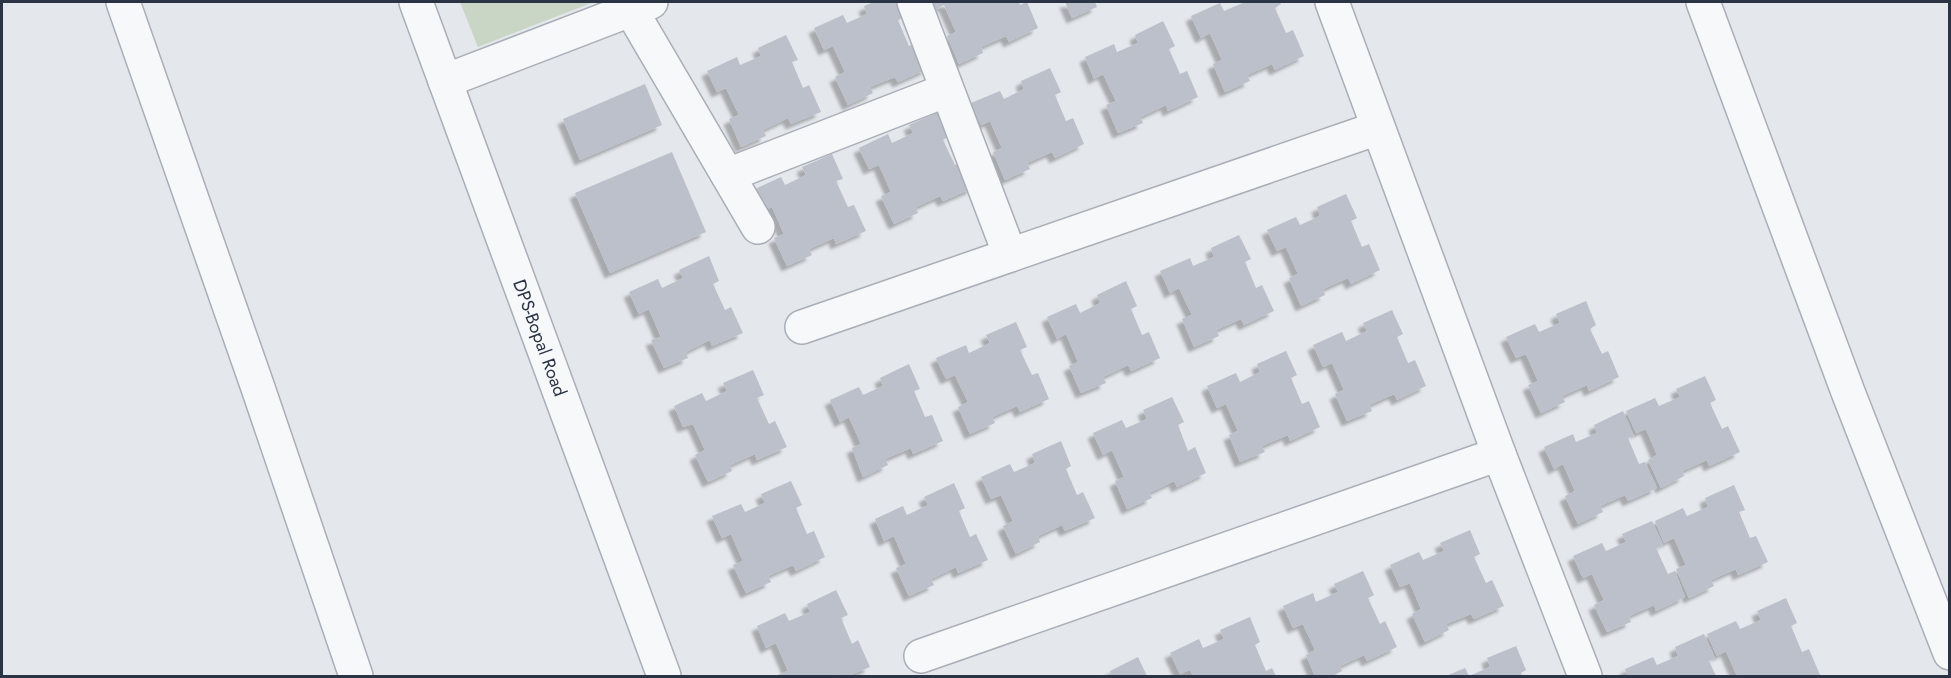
<svg xmlns="http://www.w3.org/2000/svg" width="1951" height="678" font-family="Jost,sans-serif">
  <style>
    .green { fill: #c9d6c5 }
    .building { fill: #bbc0ca; filter: url(#shadow) }
    .lines { fill: none; stroke-linecap: round; stroke-linejoin: round }
    .minor-casing { stroke: #a9aeb7; stroke-width: 36 }
    .minor { stroke: #f7f8fa; stroke-width: 33 }
    .labels { text-anchor: middle; dominant-baseline: central; stroke-width: 4.5; stroke-linejoin: round; paint-order: stroke }
    .street-label { font-size: 18px; fill: #2b3445; stroke: #f4f6f9 }
  </style>
  <defs>
    <filter id="shadow"><feDropShadow dx="-5.5" dy="5.5" stdDeviation="1.5" flood-color="#0004"/></filter>
  </defs>
  <rect width="100%" height="100%" fill="#e4e7ec"/>
  <polygon class="green" points="460,2 594,2 478,47"/>
  <g class="building">
    <polygon points="874,2 897,2 904,17 898,20 909,46 916,43 927,69 898,82 895,77 870,87 873,93 848,105 835,77 845,72 833,46 824,50 814,28 843,15 847,23 867,14 864,6"/>
    <polygon points="931,2 1019,2 1020,5 1027,2 1038,28 1009,42 1006,36 981,47 983,53 959,64 947,36 956,32 944,5 935,10"/>
    <polygon points="1065,2 1095,2 1097,7 1072,18"/>
    <polygon points="1245,2 1280,2 1281,4 1275,8 1286,33 1293,30 1304,56 1275,70 1272,64 1247,75 1250,81 1225,92 1213,64 1222,60 1210,33 1201,38 1191,16 1220,3 1224,11"/>
    <polygon points="1163,21 1175,46 1169,49 1180,74 1187,71 1198,97 1168,111 1166,105 1140,117 1143,123 1118,133 1106,105 1116,101 1103,74 1094,79 1085,57 1114,44 1117,52 1138,43 1135,35"/>
    <polygon points="786,35 798,60 792,62 803,88 809,85 821,112 791,124 788,118 763,130 766,136 741,147 729,119 739,115 726,88 717,92 707,71 737,57 740,65 761,56 758,48"/>
    <polygon points="1050,68 1061,92 1055,95 1066,121 1073,118 1084,144 1055,158 1052,152 1027,163 1030,169 1005,180 993,152 1002,148 990,121 981,125 971,103 1000,91 1004,99 1024,89 1021,81"/>
    <polygon points="645,84 662,125 580,160 563,119"/>
    <polygon points="939,112 949,136 943,140 955,165 961,162 973,188 943,201 940,196 916,207 918,213 894,224 881,196 891,192 879,165 869,169 859,148 888,134 892,143 913,133 909,125"/>
    <polygon points="672,152 706,232 610,273 575,193"/>
    <polygon points="832,154 843,179 836,181 848,207 854,205 866,231 836,244 834,238 809,249 812,255 787,266 774,238 784,234 772,207 762,212 753,190 781,177 785,185 806,175 802,167"/>
    <polygon points="1346,194 1357,218 1351,221 1362,247 1369,244 1380,270 1351,284 1348,278 1323,289 1325,295 1301,306 1289,278 1298,274 1286,247 1277,251 1267,230 1296,217 1300,225 1320,216 1317,207"/>
    <polygon points="1239,235 1251,259 1245,262 1256,288 1262,285 1274,311 1244,325 1241,319 1216,330 1219,336 1194,347 1182,319 1192,315 1179,288 1170,293 1160,271 1190,258 1193,266 1214,257 1211,248"/>
    <polygon points="709,256 719,281 713,284 725,310 731,307 743,333 712,346 710,340 686,352 688,358 664,368 651,340 661,337 649,309 639,314 629,292 658,279 662,288 683,278 679,270"/>
    <polygon points="1126,281 1137,306 1131,309 1142,335 1149,332 1160,358 1131,371 1128,365 1103,377 1106,383 1081,393 1069,366 1078,362 1066,334 1057,339 1047,317 1076,304 1080,313 1100,303 1097,295"/>
    <polygon points="1586,301 1596,325 1590,329 1602,354 1608,351 1619,377 1589,391 1587,385 1562,396 1565,402 1541,413 1528,385 1538,381 1526,354 1516,358 1506,337 1535,324 1539,332 1560,323 1556,314"/>
    <polygon points="1392,310 1403,334 1397,337 1408,363 1415,360 1426,386 1397,400 1394,394 1369,405 1372,411 1347,421 1335,394 1344,390 1332,363 1323,367 1313,345 1342,332 1346,341 1367,331 1363,323"/>
    <polygon points="1016,322 1027,347 1020,350 1032,375 1038,373 1049,399 1020,412 1017,406 992,417 995,423 970,434 958,407 968,402 955,375 946,379 936,358 966,345 969,353 990,343 986,335"/>
    <polygon points="1286,351 1297,375 1291,378 1302,404 1309,401 1320,427 1290,441 1288,435 1262,446 1265,452 1240,462 1229,435 1238,431 1226,404 1217,408 1207,386 1236,373 1240,382 1260,372 1257,364"/>
    <polygon points="909,364 920,389 914,391 925,417 932,415 943,441 913,454 911,448 885,459 888,465 863,477 852,448 861,444 849,417 840,422 830,400 859,387 863,395 883,386 880,378"/>
    <polygon points="753,370 764,395 757,398 769,424 775,421 787,447 757,460 755,454 730,465 732,471 708,482 695,455 705,450 693,424 683,427 674,406 702,393 706,401 727,391 723,383"/>
    <polygon points="1705,376 1716,400 1710,403 1722,429 1728,426 1740,452 1709,466 1707,460 1682,471 1684,476 1661,488 1648,460 1657,455 1646,429 1636,433 1626,411 1655,398 1659,406 1680,397 1676,389"/>
    <polygon points="1172,397 1184,422 1178,425 1188,451 1195,447 1206,473 1177,487 1174,481 1149,493 1152,498 1127,509 1115,481 1124,477 1112,450 1103,455 1093,433 1122,420 1126,428 1147,419 1143,410"/>
    <polygon points="1623,411 1634,436 1628,438 1639,464 1645,462 1657,488 1628,501 1625,495 1600,506 1603,512 1578,524 1565,496 1575,491 1563,464 1554,469 1544,447 1573,434 1576,442 1597,433 1594,425"/>
    <polygon points="1061,441 1071,466 1066,469 1077,495 1083,492 1095,518 1065,531 1062,525 1038,536 1040,542 1016,554 1003,526 1013,521 1001,495 991,499 981,477 1010,464 1014,472 1035,463 1032,454"/>
    <polygon points="791,481 802,505 796,508 807,534 814,531 825,557 796,571 793,565 768,576 771,582 746,593 733,565 743,561 731,534 722,538 712,516 741,504 745,512 765,503 761,494"/>
    <polygon points="954,483 965,508 959,511 970,537 976,534 988,560 958,573 956,567 931,579 934,585 909,596 896,568 906,564 894,536 884,541 875,519 903,506 907,515 928,505 924,497"/>
    <polygon points="1734,485 1745,510 1739,512 1750,538 1756,536 1768,562 1738,575 1736,569 1711,580 1714,586 1689,598 1676,569 1686,565 1674,538 1664,543 1655,521 1683,508 1687,516 1708,507 1705,498"/>
    <polygon points="1652,521 1663,545 1656,548 1668,574 1675,571 1685,597 1656,611 1654,605 1629,616 1631,622 1607,632 1594,605 1604,600 1592,574 1583,578 1573,556 1602,543 1606,551 1626,542 1622,534"/>
    <polygon points="1470,530 1480,554 1474,557 1486,583 1492,580 1504,606 1474,619 1471,614 1446,624 1449,630 1425,642 1412,614 1421,609 1410,583 1400,587 1390,565 1419,552 1423,560 1444,551 1440,543"/>
    <polygon points="1363,571 1374,595 1368,598 1380,624 1385,621 1397,647 1367,661 1364,655 1340,666 1342,671 1332,676 1315,676 1306,655 1315,650 1303,624 1293,628 1283,606 1313,593 1316,602 1338,592 1334,584"/>
    <polygon points="836,590 848,615 841,618 852,644 858,640 870,667 848,676 839,676 838,674 832,676 775,676 788,671 776,643 766,648 757,626 785,613 789,621 810,612 807,604"/>
    <polygon points="1786,598 1797,623 1791,626 1802,652 1809,649 1820,675 1817,676 1737,676 1726,651 1717,656 1707,634 1736,621 1740,629 1761,620 1757,611"/>
    <polygon points="1250,617 1260,642 1255,645 1266,671 1272,668 1276,676 1193,676 1190,670 1180,674 1170,653 1199,639 1203,648 1224,639 1220,630"/>
    <polygon points="1704,634 1715,658 1709,661 1716,676 1628,676 1625,669 1653,657 1657,665 1678,656 1675,647"/>
    <polygon points="1516,646 1526,670 1521,673 1522,676 1446,676 1465,668 1469,676 1490,667 1487,658"/>
    <polygon points="1138,657 1147,676 1112,676 1110,671"/>
  </g>
  <g class="lines">
    <defs>
      <g id="minor">
        <polyline points="123,2 257,385 356,676"/>
        <path id="s1" d="M 416,2 L 664,676"/>
        <polyline points="914,2 1010,255"/>
        <polyline points="1332,2 1499,454 1585,676"/>
        <polyline points="1703,2 1848,392 1950,653"/>
        <polyline points="631,10 758,227"/>
        <polyline points="445,81 651,2"/>
        <polyline points="728,175 947,90"/>
        <polyline points="802,327 1378,128"/>
        <polyline points="921,656 1499,454"/>
      </g>
    </defs>
    <use href="#minor" class="minor-casing"/>
    <use href="#minor" class="minor"/>
  </g>
  <g class="labels">
    <g class="street-label">
      <text stroke="none"><textPath href="#s1" startOffset="358">DPS-Bopal Road</textPath></text>
    </g>
  </g>
  <rect width="1951" height="678" fill="none" stroke="#2b3445" stroke-width="6"/>
</svg>
